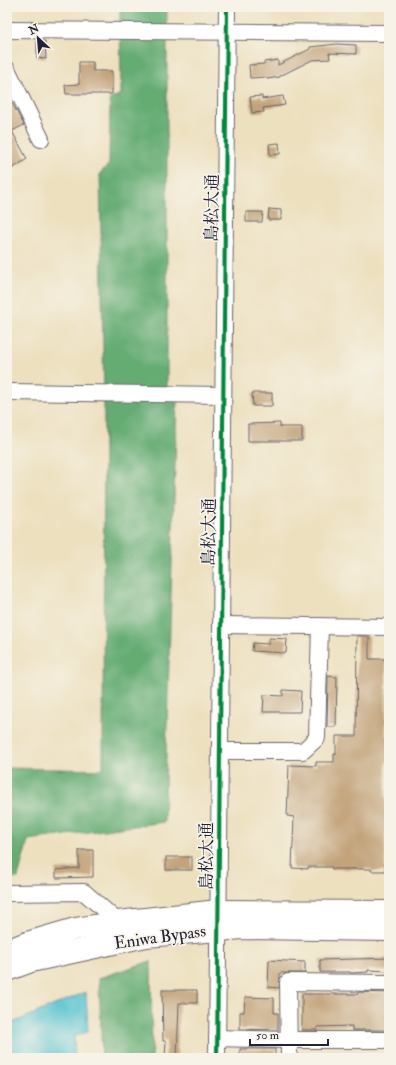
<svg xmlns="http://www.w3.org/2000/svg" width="396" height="1065" font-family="'IM FELL Double Pica','Noto Serif JP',serif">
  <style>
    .forest { fill: #65ac73; stroke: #446757 }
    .water { fill: #57c2d1; stroke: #3c7286 }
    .building { fill: #c2a37a }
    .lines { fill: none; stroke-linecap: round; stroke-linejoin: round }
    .minor-casing { stroke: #696469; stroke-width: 18 }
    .highway-casing { stroke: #696469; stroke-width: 24 }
    .minor { stroke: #fff; stroke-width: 16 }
    .highway { stroke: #fff; stroke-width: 22 }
    .cycleway-casing { stroke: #f7f3e8; stroke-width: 6 }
    .cycleway { stroke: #00873e; stroke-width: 4 }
    .labels { text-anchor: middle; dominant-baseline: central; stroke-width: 3.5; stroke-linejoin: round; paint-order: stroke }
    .street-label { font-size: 17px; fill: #22223b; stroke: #f7f3e8 }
  </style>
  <rect width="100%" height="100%" fill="#f7f3e8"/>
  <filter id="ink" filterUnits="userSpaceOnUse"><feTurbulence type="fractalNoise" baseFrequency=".025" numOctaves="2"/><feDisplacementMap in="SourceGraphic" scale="8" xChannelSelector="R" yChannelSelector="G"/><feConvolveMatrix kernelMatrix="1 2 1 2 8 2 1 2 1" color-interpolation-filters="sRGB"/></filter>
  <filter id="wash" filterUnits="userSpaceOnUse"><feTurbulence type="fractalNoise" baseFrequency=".012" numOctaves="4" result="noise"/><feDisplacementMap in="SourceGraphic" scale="16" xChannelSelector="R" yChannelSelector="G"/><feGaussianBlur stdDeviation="0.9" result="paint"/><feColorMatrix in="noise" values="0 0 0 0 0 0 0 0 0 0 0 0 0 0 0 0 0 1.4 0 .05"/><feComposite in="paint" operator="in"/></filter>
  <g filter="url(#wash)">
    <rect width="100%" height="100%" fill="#ede0bf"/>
    <g class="forest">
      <polygon points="120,7 167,7 167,388 177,401 164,822 28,840 18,878 7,878 7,768 103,770 104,403 100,173 109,164 110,99 121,94"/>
      <polygon points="151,961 152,1058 102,1058 99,978"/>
    </g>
    <polygon class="water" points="86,992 88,1032 74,1036 75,1058 7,1058 7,1025"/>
    <g id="blocks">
      <g class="building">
        <polygon points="37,41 45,41 46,59 37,58"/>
        <polygon points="337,44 356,45 356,54 329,53 330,59 312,60 280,76 280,77 267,79 266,77 250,78 249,65 264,64 264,62 278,60 278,65 310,49 310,47"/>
        <polygon points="79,62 93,62 93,71 112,71 112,94 66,94 65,85 79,84"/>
        <polygon points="7,94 24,125 12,131 27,159 13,168 7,155"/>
        <polygon points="262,96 262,99 283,96 285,105 263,108 264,112 252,113 250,97"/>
        <polygon points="279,143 280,154 270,155 269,144"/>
        <polygon points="269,209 281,210 281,220 268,220"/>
        <polygon points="246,212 263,212 262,222 246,222"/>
        <polygon points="252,393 272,393 272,406 253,406"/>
        <polygon points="280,423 280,427 302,427 302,441 248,441 248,424"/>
        <polygon points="357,636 369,636 369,659 386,659 386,736 389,736 389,762 386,762 385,871 371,871 371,869 332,869 332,867 308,867 308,869 292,868 294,817 287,816 289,765 316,766 316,762 334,762 334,754 336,754 336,736 356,736"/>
        <polygon points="269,638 287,639 286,653 252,651 253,643 269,644"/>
        <polygon points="328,676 337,677 336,727 327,727"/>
        <polygon points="283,690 301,691 300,712 263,712 264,695 283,696"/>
        <polygon points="79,850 93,850 93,877 56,878 56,870 79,868"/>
        <rect x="166" y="857" width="26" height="13"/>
        <polygon points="389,958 389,971 368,970 368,972 350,973 350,972 320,972 320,960"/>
        <polygon points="269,960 305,962 305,973 280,973 279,988 268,987"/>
        <polygon points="162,990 197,990 197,1003 179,1003 177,1058 165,1058 166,1041 163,1041"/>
        <polygon points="358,992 389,993 389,1030 352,1030 352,1026 317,1027 317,1030 302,1030 302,994 358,994"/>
        <polygon points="245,997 274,998 274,1013 278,1013 278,1030 240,1029 240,1012 244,1012"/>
        <rect x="240" y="1049" width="35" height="9"/>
      </g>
    </g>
  </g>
  <g filter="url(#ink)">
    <use href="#blocks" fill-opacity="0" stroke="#696469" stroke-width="1"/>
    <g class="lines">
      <defs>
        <g id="minor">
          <polyline points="7,30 389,33"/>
          <polyline points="7,69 41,139"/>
          <polyline points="7,392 223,395"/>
          <polyline points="221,625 389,627"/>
          <polyline points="220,751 303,751 317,738 320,626"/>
          <polyline points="7,893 84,892 118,922"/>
          <polyline points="217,1038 289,1040 389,1040"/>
          <polyline points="217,1058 227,7"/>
          <polyline points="289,1058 288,982 389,983"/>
        </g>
        <g id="highway">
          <polyline points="7,951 27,943 75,929 118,922 218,911 389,912"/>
          <polyline points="7,970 31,961 146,936 242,928 389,930"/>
        </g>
      </defs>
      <use href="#minor" class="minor-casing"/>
      <use href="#highway" class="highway-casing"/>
      <use href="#minor" class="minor"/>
      <use href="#highway" class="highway"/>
      <defs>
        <polyline id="cycleway" points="217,1058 227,7"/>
      </defs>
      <use href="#cycleway" class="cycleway-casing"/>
      <use href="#cycleway" class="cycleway"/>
    </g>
  </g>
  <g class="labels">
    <g class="street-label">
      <text transform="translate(212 208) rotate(-89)">島松大通</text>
      <text transform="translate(209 532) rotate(-89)">島松大通</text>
      <text transform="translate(206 856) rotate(-90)">島松大通</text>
      <text transform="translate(160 937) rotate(-8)">Eniwa Bypass</text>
    </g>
  </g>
  <rect width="396" height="1065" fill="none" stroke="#f7f3e8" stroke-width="24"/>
  <g transform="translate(38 38) rotate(334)" stroke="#f7f3e8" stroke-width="3" paint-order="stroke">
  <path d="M0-3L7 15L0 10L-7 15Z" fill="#22223b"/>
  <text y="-6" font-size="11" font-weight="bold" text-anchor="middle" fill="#22223b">N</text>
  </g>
  <path d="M250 1039v6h78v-6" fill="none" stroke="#22223b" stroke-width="2"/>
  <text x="256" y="1039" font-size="12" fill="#22223b" stroke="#f7f3e8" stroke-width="3" paint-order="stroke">50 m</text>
</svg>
